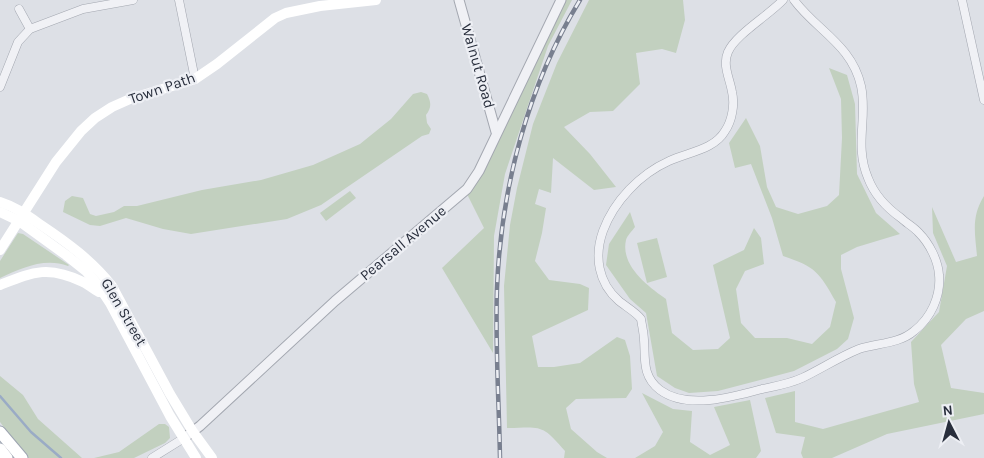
<svg xmlns="http://www.w3.org/2000/svg" width="984" height="458" font-family="Karla,sans-serif">
  <style>
    .green { fill: #c2d0bf }
    .lines { fill: none; stroke-linecap: round; stroke-linejoin: round }
    .stream { stroke: #9aabc5; stroke-width: 2.5 }
    .minor-casing { stroke: #a3a7b0; stroke-width: 9 }
    .tertiary-casing { stroke: #a3a7b0; stroke-width: 11 }
    .primary-casing { stroke: #9da4b1; stroke-width: 13 }
    .minor { stroke: #f0f1f5; stroke-width: 8 }
    .tertiary { stroke: #f0f1f5; stroke-width: 9 }
    .secondary { stroke: #fff; stroke-width: 10 }
    .primary { stroke: #fff; stroke-width: 11 }
    .rail-casing { stroke: #787f8f; stroke-width: 4.5 }
    .rail { stroke: #edeff4; stroke-width: 2.5; stroke-dasharray: 8; stroke-linecap: butt }
    .labels { text-anchor: middle; dominant-baseline: central; stroke-width: 4.5; stroke-linejoin: round; paint-order: stroke }
    .street-label { font-size: 15px; fill: #282e3c; stroke: #edeff4 }
  </style>
  <rect width="100%" height="100%" fill="#dde0e6"/>
  <g class="green">
    <polygon points="561,0 572,0 548,46 505,174 494,236 493,353 442,268 484,228 465,190"/>
    <path d="M 589,0 L 683,0 L 685,20 L 676,53 L 662,49 L 636,53 L 640,84 L 613,111 L 590,112 L 564,127 L 590,154 L 616,187 L 594,190 L 553,158 L 551,193 L 539,189 L 535,204 L 546,208 L 542,233 L 535,261 L 549,280 L 580,284 L 589,288 L 588,310 L 532,336 L 538,367 L 554,367 L 580,363 L 617,337 L 625,340 L 630,356 L 632,389 L 626,398 L 576,399 L 566,408 L 571,429 L 597,452 L 607,458 L 564,458 L 565,451 C 542,424 542,427 507,428 L 504,286 L 510,225 L 517,188 L 533,124 L 557,63 Z"/>
    <path d="M 829,68 L 847,75 L 855,104 L 857,174 L 876,213 L 900,234 L 857,247 L 841,255 L 841,269 L 854,318 L 848,339 L 837,349 L 794,371 L 718,391 L 689,393 L 675,388 L 657,376 L 646,313 L 630,299 L 606,265 L 609,244 L 630,212 L 635,227 C 632,231 627,236 626,240 C 620,266 649,287 666,299 L 672,333 L 693,350 L 718,349 L 730,338 L 713,265 L 744,250 L 754,228 L 761,238 L 764,264 L 745,271 L 736,289 L 741,323 L 755,338 L 787,338 L 812,344 L 830,327 L 836,302 C 819,272 816,267 783,256 L 772,218 L 751,164 L 735,168 L 729,143 L 746,118 L 760,146 L 767,187 L 776,207 L 798,214 L 827,206 L 839,195 L 842,138 L 841,99 Z"/>
    <path d="M 421,92 L 427,94 C 431,102 432,107 426,115 L 427,123 L 431,129 L 429,134 L 422,136 L 321,205 L 287,219 L 191,234 L 163,229 L 126,218 L 100,226 L 90,225 L 63,212 L 65,201 L 72,196 L 83,198 L 90,214 L 96,216 L 114,212 L 124,206 L 137,206 L 202,190 L 261,180 L 313,165 L 360,144 L 391,119 L 413,94 Z"/>
    <polygon points="350,191 356,198 326,221 320,213"/>
    <path d="M 984,196 L 984,311 L 966,319 L 941,345 L 951,388 L 984,393 L 984,414 L 887,434 L 832,458 L 803,458 L 801,453 L 805,437 L 776,433 L 765,398 L 795,391 L 795,422 L 823,429 L 919,402 L 914,384 L 911,342 L 939,312 L 947,266 L 933,233 L 932,207 L 956,262 L 977,256 C 975,233 971,217 984,196 Z"/>
    <path d="M 18,233 L 23,234 L 69,265 L 68,266 C 45,257 21,268 0,278 L 0,261 Z"/>
    <polygon points="657,238 667,277 647,283 637,243"/>
    <polygon points="0,376 23,395 38,419 82,458 27,458 0,422"/>
    <polygon points="642,393 673,409 692,411 690,442 710,455 730,445 714,407 750,400 761,451 756,458 635,458 655,446 663,432"/>
    <polygon points="159,424 165,424 169,427 170,438 165,443 134,458 94,458 119,452"/>
  </g>
  <g class="lines">
    <polyline class="stream" points="0,396 31,432 61,458"/>
    <defs>
      <g id="minor">
        <polyline points="179,0 195,79"/>
        <path d="M 783,0 C 769,15 735,35 728,52 C 722,65 730,79 732,92 C 735,104 732,121 725,131 C 714,150 688,152 669,161 C 640,174 614,201 603,231 C 594,256 598,283 619,301 C 625,306 637,313 641,319 C 641,320 643,330 643,331 C 647,353 639,374 660,390 C 687,410 733,397 762,389 C 776,386 789,384 802,378 C 821,369 839,357 859,349 C 877,343 899,344 914,331 C 931,318 941,296 939,275 C 938,260 929,243 919,233 C 914,227 906,223 901,218 C 887,208 874,194 868,178 C 854,145 868,117 861,86 C 852,45 816,30 794,0"/>
        <polyline points="962,0 984,100"/>
        <polyline points="19,9 30,29"/>
        <polyline points="0,87 18,42 30,29 83,9 133,0"/>
        <polyline points="152,458 184,438"/>
      </g>
      <g id="tertiary">
        <polyline points="459,0 496,132"/>
        <polyline points="184,438 200,426 335,301 467,189 479,171 561,0"/>
      </g>
      <g id="primary">
        <polyline points="0,432 22,458"/>
        <polyline points="0,449 7,458"/>
      </g>
    </defs>
    <use href="#minor" class="minor-casing"/>
    <use href="#tertiary" class="tertiary-casing"/>
    <use href="#primary" class="primary-casing"/>
    <use href="#minor" class="minor"/>
    <use href="#tertiary" class="tertiary"/>
    <g class="secondary">
      <path d="M 0,202 C 16,207 28,216 41,225 C 68,243 92,261 112,286 L 170,394 L 193,432 L 212,458"/>
      <polyline points="0,212 19,221 66,255 86,271 98,285 110,303 170,416 196,458"/>
      <polyline points="0,250 56,162 81,131 95,118 112,107 130,99 195,79 217,64 275,18 286,13 320,6 376,0"/>
      <path d="M 0,285 C 33,272 48,265 83,282 C 88,284 93,289 99,292"/>
    </g>
    <use href="#primary" class="primary"/>
    <defs>
      <path id="rail" d="M 500,458 C 499,401 495,344 497,288 C 501,188 528,85 580,0"/>
    </defs>
    <use href="#rail" class="rail-casing"/>
    <use href="#rail" class="rail"/>
  </g>
  <g class="labels">
    <g class="street-label">
      <text transform="translate(478 66) rotate(74)">Walnut Road</text>
      <text transform="translate(162 88) rotate(-19)">Town Path</text>
      <text transform="translate(403 243) rotate(-40)">Pearsall Avenue</text>
      <text transform="translate(124 312) rotate(60)">Glen Street</text>
    </g>
  </g>
  <g transform="translate(949 423) rotate(354)" stroke="#edeff4" stroke-width="4" paint-order="stroke">
  <path d="M0-4L9 19L0 12L-9 19Z" fill="#282e3c"/>
  <text y="-8" font-size="14" font-weight="bold" text-anchor="middle" fill="#282e3c">N</text>
  </g>
</svg>
